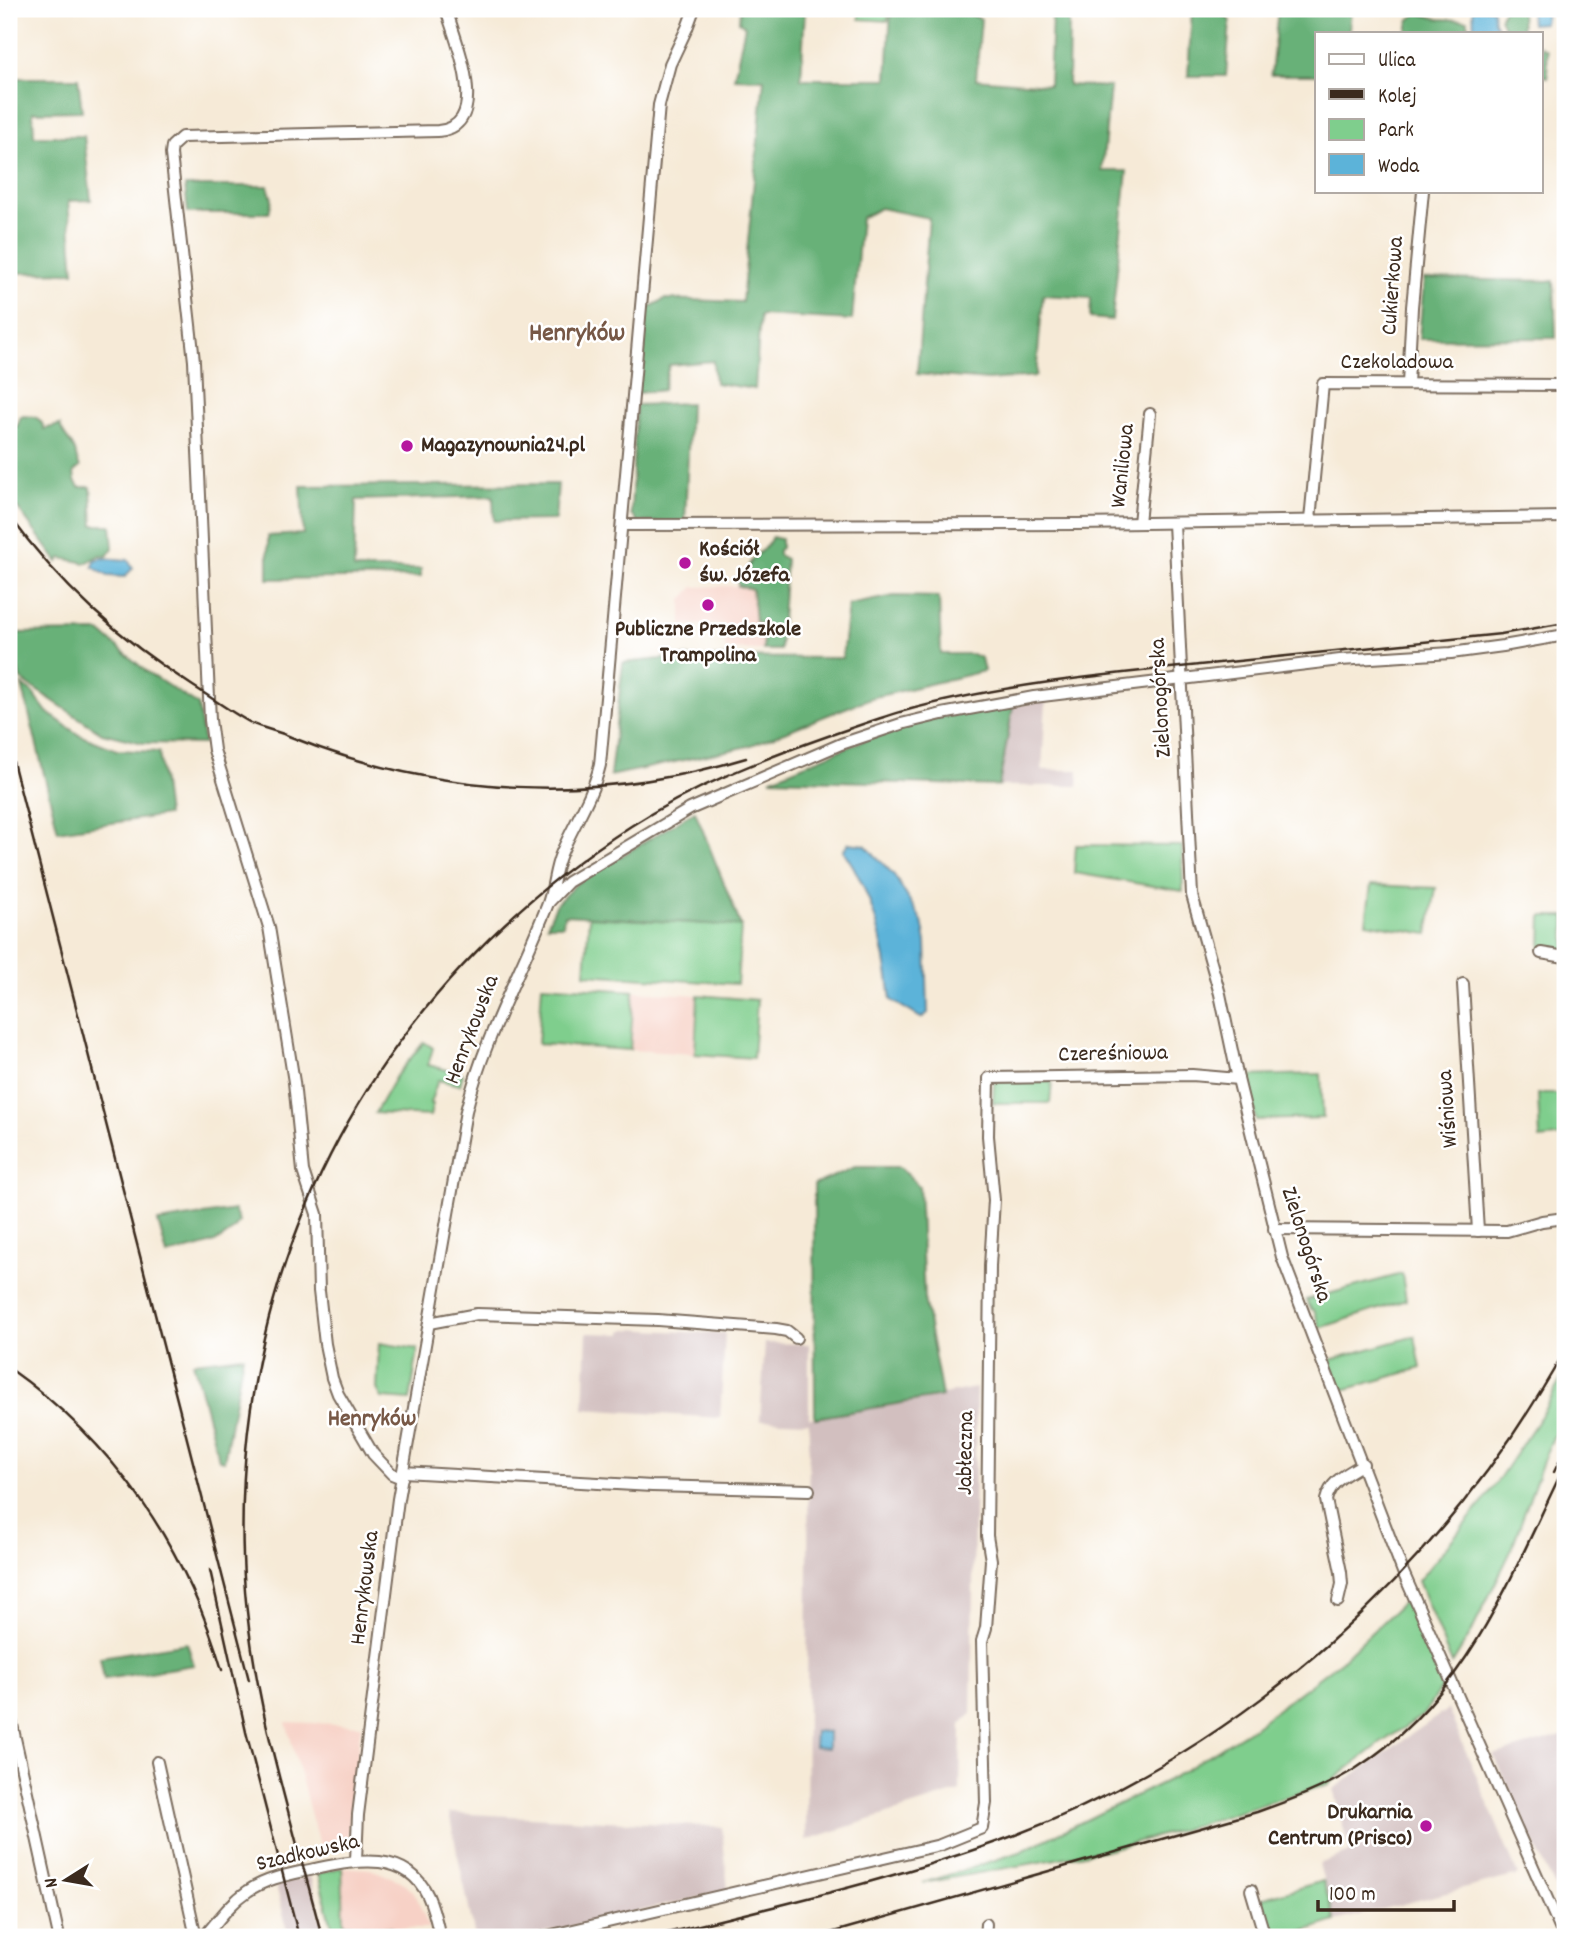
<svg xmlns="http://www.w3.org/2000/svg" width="1574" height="1946" font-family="Dekko,sans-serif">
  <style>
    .built { fill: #f7d1c6 }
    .industrial { fill: #d2bfbf }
    .green { fill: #7fce8d; stroke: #5d7c56; stroke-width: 2 }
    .forest { fill: #67b178; stroke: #516e4b; stroke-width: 2 }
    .water { fill: #5cb3d9; stroke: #4c6e7c; stroke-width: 2 }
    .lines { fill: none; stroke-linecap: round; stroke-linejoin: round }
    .minor-casing { stroke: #7c6d5f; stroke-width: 14 }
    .minor { stroke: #fff; stroke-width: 10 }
    .rail { stroke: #3b2a1e; stroke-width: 2.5 }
    .poi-dot { fill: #b5179e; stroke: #fff; stroke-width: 2.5 }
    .labels { text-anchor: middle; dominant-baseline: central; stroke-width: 5; stroke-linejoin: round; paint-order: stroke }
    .street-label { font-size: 23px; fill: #3b2a1e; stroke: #fff }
    .poi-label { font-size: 23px; font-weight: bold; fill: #3b2a1e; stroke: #fff; text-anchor: start }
    .neighbourhood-label { font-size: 24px; font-weight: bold; fill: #775846; stroke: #fff }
    .quarter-label { font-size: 26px; font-weight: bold; fill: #775846; stroke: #fff }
  </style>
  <rect width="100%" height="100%" fill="#fff"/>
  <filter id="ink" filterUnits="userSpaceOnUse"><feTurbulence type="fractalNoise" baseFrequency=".0143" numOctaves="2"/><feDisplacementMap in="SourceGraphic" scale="14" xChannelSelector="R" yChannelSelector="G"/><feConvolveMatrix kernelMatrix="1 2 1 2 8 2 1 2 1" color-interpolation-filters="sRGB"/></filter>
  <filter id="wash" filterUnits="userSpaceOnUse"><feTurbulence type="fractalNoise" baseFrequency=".00686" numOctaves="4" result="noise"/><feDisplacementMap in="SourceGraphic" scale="28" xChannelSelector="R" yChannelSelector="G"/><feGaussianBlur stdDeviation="1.57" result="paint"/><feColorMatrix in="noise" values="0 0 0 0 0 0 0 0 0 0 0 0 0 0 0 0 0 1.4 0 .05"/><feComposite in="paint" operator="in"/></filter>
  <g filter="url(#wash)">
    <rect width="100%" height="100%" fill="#f6ead7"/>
    <g class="built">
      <polygon points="738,586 752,589 755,621 764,625 763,650 725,649 725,624 682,625 682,599 694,587"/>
      <polygon points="634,991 698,995 695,1054 630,1050"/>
      <polygon points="286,1722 361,1725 347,1843 320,1849"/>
      <polygon points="342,1867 370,1869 401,1881 416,1896 429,1928 392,1928 344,1924"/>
    </g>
    <g class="industrial">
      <polygon points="1046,701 1042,770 1079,770 1078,786 999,786 1013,706"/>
      <polygon points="627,1329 725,1334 720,1418 584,1409 587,1333 622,1334 622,1331"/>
      <polygon points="765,1343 809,1344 809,1418 976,1388 971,1714 961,1724 960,1791 806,1840 809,1422 760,1420"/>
      <polygon points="1448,1709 1518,1875 1335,1921 1319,1864 1350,1852 1333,1789"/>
      <polygon points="1565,1735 1565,1909 1493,1755"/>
      <polygon points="449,1813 722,1827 728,1891 524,1937 475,1937"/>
      <polygon points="310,1876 325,1937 289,1937 276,1885"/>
    </g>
    <g class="green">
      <polygon points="859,9 889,9 888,21 859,19"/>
      <polygon points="1076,845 1182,846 1183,891 1074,873"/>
      <polygon points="1371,885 1436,888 1428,934 1366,923"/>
      <polygon points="1542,916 1565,916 1565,954 1541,949"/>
      <polygon points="589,917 741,926 737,984 585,974"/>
      <polygon points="542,985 634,991 630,1050 538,1044"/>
      <polygon points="698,995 757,1000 753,1058 695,1054"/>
      <polygon points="424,1042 433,1048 428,1065 463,1074 460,1085 438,1080 430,1103 433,1104 430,1116 375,1113 396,1076"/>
      <polygon points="1321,1074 1323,1118 1256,1120 1245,1076"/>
      <polygon points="1052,1081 1050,1103 993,1103 994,1082"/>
      <polygon points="1565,1094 1565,1136 1540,1139 1538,1094"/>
      <polygon points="1402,1274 1406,1300 1320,1328 1314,1310 1311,1309 1306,1300"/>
      <polygon points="1415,1336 1421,1368 1340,1391 1330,1360"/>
      <polygon points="379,1343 418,1349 410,1400 382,1398 377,1389"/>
      <polygon points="1565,1372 1565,1411 1546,1453 1510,1553 1471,1633 1452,1664 1418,1581 1484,1501 1541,1416"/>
      <polygon points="1408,1598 1445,1682 1423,1715 1381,1743 1328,1784 1184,1829 1106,1850 923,1883 1020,1852 1172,1778 1254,1727 1342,1660"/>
      <polygon points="342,1867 344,1924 392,1928 395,1937 335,1937 318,1874"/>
      <polygon points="1323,1881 1335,1921 1286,1937 1273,1937 1261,1899"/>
    </g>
    <g class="forest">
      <polygon points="740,9 805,9 801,79 887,79 891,9 958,9 981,19 976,79 1049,85 1052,16 1069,18 1068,85 1110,87 1102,171 1127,171 1112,320 1090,318 1091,298 1043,295 1036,376 988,380 917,374 929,218 880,208 861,218 852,320 760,315 755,389 715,383 713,361 669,365 663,390 637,393 638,357 646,309 665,299 742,302 764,79 734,78 745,26 739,22"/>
      <polygon points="1192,9 1219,10 1230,21 1226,76 1188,76"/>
      <polygon points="1278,9 1351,9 1349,33 1317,33 1317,75 1271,75"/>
      <polygon points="1504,9 1521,9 1522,33 1503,33 1504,27 1500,18"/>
      <polygon points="1418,13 1439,19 1467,20 1470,33 1407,33 1409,20"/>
      <polygon points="1541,46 1547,50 1548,77 1541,76"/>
      <polygon points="9,78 78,78 82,111 33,112 34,136 84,136 91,200 68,201 74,272 9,273"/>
      <polygon points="185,186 268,186 272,199 269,213 188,213"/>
      <polygon points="1424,279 1554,281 1556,338 1419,339"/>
      <polygon points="690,403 685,523 638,522 631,514 636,405"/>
      <path d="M 21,416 C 33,416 41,416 44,429 L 60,425 C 63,436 71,441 75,451 C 77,457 76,461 80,467 L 74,472 L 75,481 L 79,487 L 91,487 L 93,525 L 111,525 L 113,548 L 107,556 L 100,555 L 86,563 L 61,558 L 58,562 L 9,497 L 9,422 L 17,427 Z"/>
      <polygon points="558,484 555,520 494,521 493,496 356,500 354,569 421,569 421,577 268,579 268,536 303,534 301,486"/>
      <path d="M 772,537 L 781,539 L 781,548 L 778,550 L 778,555 L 786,559 L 780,650 L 763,650 L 764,626 L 755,621 L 752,589 L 738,586 L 738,576 L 747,571 C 751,553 765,553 772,537 Z"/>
      <polygon points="894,596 939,597 941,654 972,654 981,658 984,671 871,698 749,746 610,776 623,663 680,657 842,658 848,605"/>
      <polygon points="100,632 147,672 198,705 204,744 143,743 102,733 21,680 9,633"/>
      <polygon points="22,685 32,692 47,712 79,735 117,750 159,752 167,815 58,831"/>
      <polygon points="1013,706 999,786 770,779 884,732 934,718"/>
      <polygon points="695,811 741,926 564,915 563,925 547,925 557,903 576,884"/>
      <polygon points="855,1167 900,1167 919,1186 924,1298 942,1396 815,1418 814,1185"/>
      <path d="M 234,1210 L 239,1222 C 225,1246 192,1248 167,1255 L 158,1222 Z"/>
      <polygon points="243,1356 224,1461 219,1460 193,1362"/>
      <polygon points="187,1643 194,1665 104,1679 100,1657"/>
    </g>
    <g class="water">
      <polygon points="1473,9 1493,9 1494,21 1500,33 1474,33"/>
      <polygon points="1530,9 1547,9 1544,23 1531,24"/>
      <polygon points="101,558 128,560 133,568 125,577 108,576 93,567 95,560"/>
      <path d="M 849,843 L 865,845 L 894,875 L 922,921 L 926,942 L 928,1013 L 921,1018 L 891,1000 C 885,947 874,895 843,850 Z"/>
      <polygon points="815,1731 828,1732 828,1748 814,1747"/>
    </g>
  </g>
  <g filter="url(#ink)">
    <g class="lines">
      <defs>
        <g id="minor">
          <polyline points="1408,384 1412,307 1423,191"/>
          <polyline points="1310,520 1323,384 1565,385"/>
          <polyline points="1139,523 1150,414"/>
          <polyline points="1174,523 1192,895 1220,994 1238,1079 1282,1257 1403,1572 1564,1937"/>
          <polyline points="622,525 1078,524 1565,517"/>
          <polyline points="549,902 568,882 690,809 841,744 901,724 942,714 1034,697 1340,660 1451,653 1503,646 1565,635"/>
          <polyline points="1541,953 1565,957"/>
          <polyline points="1463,984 1478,1231"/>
          <polyline points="1274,1229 1507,1231 1542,1221 1565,1218"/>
          <polyline points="429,1323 477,1314 658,1320 776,1329 787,1331 796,1338"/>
          <polyline points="403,1472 652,1486 809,1490"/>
          <path d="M 402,1478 L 392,1474 L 373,1454 L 338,1394 L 332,1378 L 325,1344 L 319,1291 L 317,1214 L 303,1171 L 294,1082 L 269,927 L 214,750 L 210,720 L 194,361 L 171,154 L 172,146 L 182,137 L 438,131 C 493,126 455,40 446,9"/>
          <path d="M 1338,1601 L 1342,1584 L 1341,1572 L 1326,1500 C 1331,1480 1347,1474 1363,1464"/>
          <polyline points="9,1711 59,1937"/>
          <polyline points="157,1762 196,1937"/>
          <path d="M 356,1860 L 358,1815 L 398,1499 L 466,1111 C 484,1038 520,974 547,906 C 554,889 554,870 561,854 C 574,823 592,798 600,765 L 659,105 L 670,64 L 687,28 L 694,9"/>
          <polyline points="1251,1890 1265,1937"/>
          <path d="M 204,1937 C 218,1921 230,1903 248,1891 C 266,1878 292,1874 314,1869 C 354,1861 406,1849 428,1896 C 434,1909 437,1924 440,1937"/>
          <polyline points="543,1937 940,1845 982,1828 986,1803 982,1641 986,1628 991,1560 987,1536 990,1266 994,1200 988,1136 989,1078 1192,1075 1238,1079"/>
          <polyline points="985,1937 986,1924"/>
        </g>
      </defs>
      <use href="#minor" class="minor-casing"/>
      <use href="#minor" class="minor"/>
      <g class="rail">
        <path d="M 9,515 C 60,586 120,639 193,686 C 212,698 231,712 251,723 C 264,729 278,731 291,737 C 436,796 596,804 746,758"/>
        <polyline points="9,746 249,1680"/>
        <path d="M 9,1368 C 114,1442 186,1547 222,1670"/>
        <polyline points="1554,1472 1565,1450"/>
        <polyline points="210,1570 246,1732 299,1937"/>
        <path d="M 322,1937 C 290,1813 247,1686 243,1556 C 233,1256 379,987 631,826 C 692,787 760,760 828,736 C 852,728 876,719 900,712 C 998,685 1099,675 1199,665 C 1300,655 1401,645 1501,634 L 1565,623"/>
        <path d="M 651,1937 C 771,1907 894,1880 1010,1837 C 1245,1749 1444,1568 1565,1350"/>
        <polyline points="695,1937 725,1929"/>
        <path d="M 816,1937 L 1257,1812 C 1291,1800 1324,1788 1355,1769 C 1468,1697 1509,1579 1565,1465"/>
      </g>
    </g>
  </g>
  <g class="poi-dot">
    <circle cx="407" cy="446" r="7"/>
    <circle cx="685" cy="563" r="7"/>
    <circle cx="708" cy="605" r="7"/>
    <circle cx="1426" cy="1826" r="7"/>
  </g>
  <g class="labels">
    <g class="street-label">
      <text transform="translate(1394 286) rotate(-86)">Cukierkowa</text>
      <text x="1397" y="363">Czekoladowa</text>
      <text transform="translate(1124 466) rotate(-84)">Waniliowa</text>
      <text transform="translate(1162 698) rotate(-93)">Zielonogórska</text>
      <text transform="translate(473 1030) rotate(-69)">Henrykowska</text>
      <text transform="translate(1113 1055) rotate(-1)">Czereśniowa</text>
      <text transform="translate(1449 1109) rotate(-94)">Wiśniowa</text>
      <text transform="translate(1305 1245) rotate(72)">Zielonogórska</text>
      <text transform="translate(967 1453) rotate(-89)">Jabłeczna</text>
      <text transform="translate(366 1588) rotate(-83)">Henrykowska</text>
      <text transform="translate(308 1854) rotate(-13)">Szadkowska</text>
    </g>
    <g class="poi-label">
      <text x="421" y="446">Magazynownia24.pl</text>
      <text x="699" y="550">Kościół<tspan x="699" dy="26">św. Józefa</tspan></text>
      <text x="708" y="630" text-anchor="middle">Publiczne Przedszkole<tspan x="708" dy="26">Trampolina</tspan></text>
      <text x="1412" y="1813" text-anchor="end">Drukarnia<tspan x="1412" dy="26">Centrum (Prisco)</tspan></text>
    </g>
    <g class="neighbourhood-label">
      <text x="372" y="1420">Henryków</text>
    </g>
    <g class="quarter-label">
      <text x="577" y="334">Henryków</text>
    </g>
  </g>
  <rect width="1574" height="1946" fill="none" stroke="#fff" stroke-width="35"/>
  <rect x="1315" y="32" width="228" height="161" fill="#ffffff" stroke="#b1aaa5" stroke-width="2"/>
  <rect x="1329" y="54" width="35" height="10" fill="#ffffff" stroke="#b1aaa5" stroke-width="2"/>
  <text x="1378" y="66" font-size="21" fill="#3b2a1e">Ulica</text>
  <rect x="1329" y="89" width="35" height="10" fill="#3b2a1e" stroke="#b1aaa5" stroke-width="2"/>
  <text x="1378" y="102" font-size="21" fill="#3b2a1e">Kolej</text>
  <rect x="1329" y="119" width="35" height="21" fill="#7fce8d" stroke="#b1aaa5" stroke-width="2"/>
  <text x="1378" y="136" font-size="21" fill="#3b2a1e">Park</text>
  <rect x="1329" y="154" width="35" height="21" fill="#5cb3d9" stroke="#b1aaa5" stroke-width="2"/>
  <text x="1378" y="172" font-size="21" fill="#3b2a1e">Woda</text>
  <g transform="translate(66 1880) rotate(259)" stroke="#ffffff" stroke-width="5" paint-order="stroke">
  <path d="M0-5L12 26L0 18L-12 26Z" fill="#3b2a1e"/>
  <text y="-10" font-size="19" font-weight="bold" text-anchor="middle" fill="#3b2a1e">N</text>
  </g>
  <path d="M1318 1900v10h136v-10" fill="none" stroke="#3b2a1e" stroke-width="3.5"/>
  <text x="1329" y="1900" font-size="21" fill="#3b2a1e" stroke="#ffffff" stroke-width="5" paint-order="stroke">100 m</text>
</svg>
